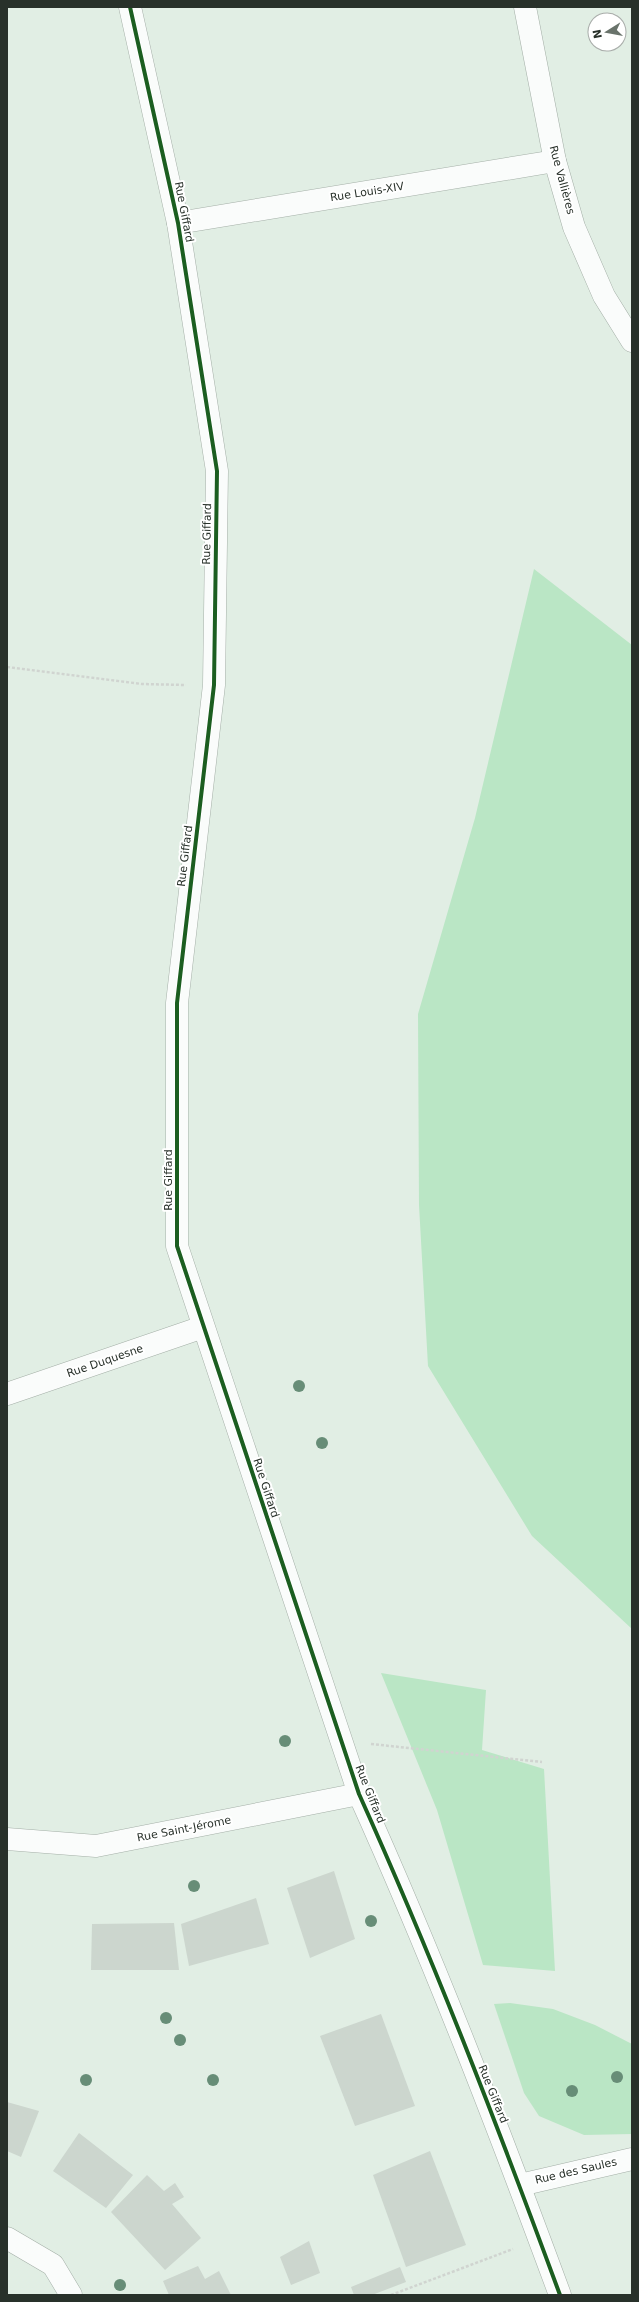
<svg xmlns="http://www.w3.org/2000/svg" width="639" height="2302" font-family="'DejaVu Sans',sans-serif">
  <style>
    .green { fill: #bae6c5 }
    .building { fill: #ccd6ce }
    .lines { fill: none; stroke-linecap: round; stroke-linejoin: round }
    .street-casing { stroke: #a4afa7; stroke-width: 23 }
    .path { stroke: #d0d4d0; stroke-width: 2.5; stroke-dasharray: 3 2; stroke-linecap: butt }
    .street { stroke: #fafcfb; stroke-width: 22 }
    .cycleway-casing { stroke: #fff; stroke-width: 6 }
    .cycleway { stroke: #1b5e20; stroke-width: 4 }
    .tree { fill: #678d77 }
    .labels { text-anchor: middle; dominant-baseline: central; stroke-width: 4; stroke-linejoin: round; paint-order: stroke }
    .street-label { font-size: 11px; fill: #28312a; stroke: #fff }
  </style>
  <rect width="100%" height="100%" fill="#e1eee4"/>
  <g class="green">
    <polygon points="534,569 632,645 632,1629 532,1536 428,1366 419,1205 418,1014 475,818"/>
    <polygon points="381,1673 486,1690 482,1750 544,1769 555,1971 483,1965 437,1810"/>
    <polygon points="510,2003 553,2009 595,2025 632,2044 632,2134 584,2135 539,2116 524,2093 494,2004"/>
  </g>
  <g class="building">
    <polygon points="334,1871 355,1939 310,1958 287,1888"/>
    <polygon points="256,1898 269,1944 189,1966 181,1924"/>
    <polygon points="174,1923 179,1970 91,1970 92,1924"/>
    <polygon points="381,2014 415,2106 355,2126 320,2036"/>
    <polygon points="7,2102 39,2111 21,2157 7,2151"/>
    <polygon points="79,2133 133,2175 106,2208 53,2171"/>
    <polygon points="430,2151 466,2245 406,2267 373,2175"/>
    <polygon points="147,2175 164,2191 175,2183 184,2197 172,2204 201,2238 165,2270 111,2212"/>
    <polygon points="309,2241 320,2273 291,2285 280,2257"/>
    <polygon points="198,2266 205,2279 219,2271 231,2295 169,2295 163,2281"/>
    <polygon points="400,2267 406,2282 372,2295 354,2295 351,2287"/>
  </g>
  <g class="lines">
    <defs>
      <g id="street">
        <path d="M 130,7 L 178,223 L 217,471 L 214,685 L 177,1003 L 177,1246 L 359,1794 C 433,1958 498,2127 560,2295"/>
        <polyline points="525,7 555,161 574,227 604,296 632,341"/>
        <polyline points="178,223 555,161"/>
        <polyline points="7,1394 203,1327"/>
        <polyline points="7,1839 96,1846 359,1794"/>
        <polyline points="520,2185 632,2159"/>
        <polyline points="7,2238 53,2265 71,2295"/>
      </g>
    </defs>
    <use href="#street" class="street-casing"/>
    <g class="path">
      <polyline points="7,667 142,684 186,685"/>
      <polyline points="371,1744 542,1762"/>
      <polyline points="391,2295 513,2249"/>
    </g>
    <use href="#street" class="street"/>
    <defs>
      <path id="cycleway" d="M 130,7 L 178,223 L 217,471 L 214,685 L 177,1003 L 177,1246 L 359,1794 C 433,1958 498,2127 560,2295"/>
    </defs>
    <use href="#cycleway" class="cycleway-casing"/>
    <use href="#cycleway" class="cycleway"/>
  </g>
  <g class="tree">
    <circle cx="299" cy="1386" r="6"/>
    <circle cx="322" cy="1443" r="6"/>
    <circle cx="285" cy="1741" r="6"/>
    <circle cx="194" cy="1886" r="6"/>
    <circle cx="371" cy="1921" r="6"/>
    <circle cx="166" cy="2018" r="6"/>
    <circle cx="180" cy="2040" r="6"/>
    <circle cx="617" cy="2077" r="6"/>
    <circle cx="86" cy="2080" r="6"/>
    <circle cx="213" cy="2080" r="6"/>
    <circle cx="572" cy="2091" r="6"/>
    <circle cx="120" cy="2285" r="6"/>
  </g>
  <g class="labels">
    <g class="street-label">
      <text transform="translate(562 180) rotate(75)">Rue Vallières</text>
      <text transform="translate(367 192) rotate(-9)">Rue Louis-XIV</text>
      <text transform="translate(184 212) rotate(79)">Rue Giffard</text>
      <text transform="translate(207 534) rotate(-89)">Rue Giffard</text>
      <text transform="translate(185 856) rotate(-83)">Rue Giffard</text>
      <text transform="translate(168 1180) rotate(-90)">Rue Giffard</text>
      <text transform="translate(105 1361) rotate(-19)">Rue Duquesne</text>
      <text transform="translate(266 1488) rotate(72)">Rue Giffard</text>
      <text transform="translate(370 1794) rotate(68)">Rue Giffard</text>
      <text transform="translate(184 1829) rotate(-11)">Rue Saint-Jérome</text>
      <text transform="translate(493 2094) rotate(68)">Rue Giffard</text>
      <text transform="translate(576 2171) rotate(-13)">Rue des Saules</text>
    </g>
  </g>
  <rect width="639" height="2302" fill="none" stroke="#28312a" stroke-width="16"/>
  <g transform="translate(607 32) rotate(259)"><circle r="19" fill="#ffffff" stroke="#a9adaa"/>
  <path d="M0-3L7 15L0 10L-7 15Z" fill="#69736b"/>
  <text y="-6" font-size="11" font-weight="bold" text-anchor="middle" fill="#28312a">N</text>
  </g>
</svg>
